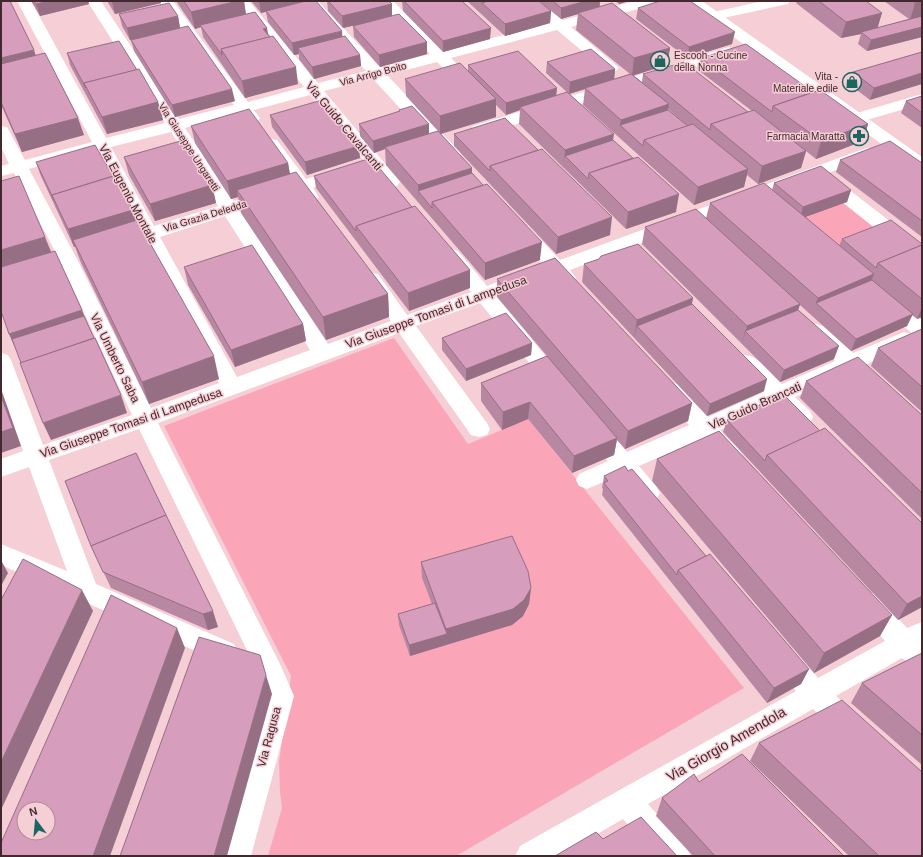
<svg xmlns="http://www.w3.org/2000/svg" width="923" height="857" font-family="Arial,sans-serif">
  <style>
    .green { fill: #fba6b8 }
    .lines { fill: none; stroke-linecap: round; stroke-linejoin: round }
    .minor { fill: #fff; fill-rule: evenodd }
    .major { fill: #fff; fill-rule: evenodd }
    .wall { fill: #b888a2; fill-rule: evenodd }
    .shaded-wall { fill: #966f84 }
    .building { fill: #d69ebc; stroke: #966f84; fill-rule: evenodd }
    .labels { text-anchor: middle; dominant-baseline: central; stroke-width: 3; stroke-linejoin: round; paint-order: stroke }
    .far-poi-label { font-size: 10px; fill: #42292e; stroke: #f6ced5; text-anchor: end }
    .far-street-label { font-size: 10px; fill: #42292e; stroke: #f6ced5 }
    .street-label { font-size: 12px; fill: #42292e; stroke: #f6ced5 }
    .near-street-label { font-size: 14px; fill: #42292e; stroke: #f6ced5 }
  </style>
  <rect width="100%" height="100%" fill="#f6ced5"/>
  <g class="green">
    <polygon points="847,202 886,232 837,251 800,219"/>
    <polygon points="394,338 468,444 528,419 744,688 456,856 268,856 282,808 280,792 279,762 291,676 164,426"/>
  </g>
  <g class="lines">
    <g class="minor">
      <path d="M 17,1 L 31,1 L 106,138 L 165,123 L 87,1 L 101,1 L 179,119 L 234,105 L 159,1 L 173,1 L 248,102 L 304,87 L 234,1 L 249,1 L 318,83 L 366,71 L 303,1 L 318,1 L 380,67 L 430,54 L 378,1 L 393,1 L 443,51 L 549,23 L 525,1 L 541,1 L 563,20 L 635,1 L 659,1 L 657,4 L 571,27 L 616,65 L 619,68 L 616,71 L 611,73 L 606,71 L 557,30 L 451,58 L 476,83 L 478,86 L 476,89 L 470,91 L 464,89 L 437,62 L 387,75 L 458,150 L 461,154 L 458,158 L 452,159 L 446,158 L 373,79 L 324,91 L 397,178 L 400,182 L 397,186 L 391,187 L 385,186 L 310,95 L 254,110 L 260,118 L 258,121 L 252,123 L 246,121 L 240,113 L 185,128 L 234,201 L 291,184 L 263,144 L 265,140 L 271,139 L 277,140 L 306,179 L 343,168 L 349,169 L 352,173 L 349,177 L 313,188 L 319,197 L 316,201 C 306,203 304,201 298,193 L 240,211 L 328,344 L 391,321 L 361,279 L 364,274 L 371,273 L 378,274 L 407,315 L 471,292 L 442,255 L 444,251 L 451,249 L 458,251 L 487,286 L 497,282 L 504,284 L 507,289 L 504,294 L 496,296 L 567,382 L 563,387 L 556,390 L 549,387 L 480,303 L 416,326 L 487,423 L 490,429 L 487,435 L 479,437 L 471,435 L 399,333 L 158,423 L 280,664 L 294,696 L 251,856 L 221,856 L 268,696 L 259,675 L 139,429 L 49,460 L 96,584 L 234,644 L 238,652 L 234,660 L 225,664 L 216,660 L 1,565 L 1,544 L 67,571 L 29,467 L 1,477 L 1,459 L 23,451 L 1,389 L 1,353 L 8,355 L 11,360 L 43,445 L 132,415 L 59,259 L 14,173 L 1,176 L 1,166 L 9,164 L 1,147 L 1,126 L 7,127 L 25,160 L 92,142 ZM 171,132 L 218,206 L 154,226 L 111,147 ZM 96,151 L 139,231 L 110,240 L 108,244 L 110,248 L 117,250 L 144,242 L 219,383 L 151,408 L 77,259 L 29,169 ZM 225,216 L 310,350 L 237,377 L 160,237 Z"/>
      <polygon points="763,1 790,1 788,4 714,20 709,19 707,16 709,13"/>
      <polygon points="729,47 734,49 737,52 734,55 485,134 479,135 473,134 471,130 473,126"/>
      <polygon points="922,94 922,104 856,123 850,121 848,118 850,115"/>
      <path d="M 866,148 L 872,149 L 875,153 L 872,157 L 825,174 L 830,175 L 922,246 L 922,262 L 915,260 L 818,183 L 815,179 L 816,178 L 570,270 L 576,278 L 573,283 C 564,285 560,283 553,276 L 535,282 L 528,281 L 525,276 L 528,271 L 544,266 L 514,234 L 512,230 L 514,226 L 521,224 L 528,226 L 560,260 Z"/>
      <polygon points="886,294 893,296 922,320 922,338 915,336 879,306 876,301 879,296"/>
      <path d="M 816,324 L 823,326 L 853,353 L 904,332 L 911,334 L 914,339 L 911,344 L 865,365 L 878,377 L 882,382 L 878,387 C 864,392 858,382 848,373 L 795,397 L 810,411 L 813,417 L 810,423 C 794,428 787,415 776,405 L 720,430 L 740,451 L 743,457 L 740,463 C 722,469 713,451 701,439 L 639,466 L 656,486 L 660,493 L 656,500 C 637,506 631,488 620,475 L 587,489 L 579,486 L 576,480 L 579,474 L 608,461 L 585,430 L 588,424 L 596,422 L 604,424 L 627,452 L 689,425 L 661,396 L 658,390 L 661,384 L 669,382 L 677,384 L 708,417 L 764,392 L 738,366 L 735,361 L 738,356 C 756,350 770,373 782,384 L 835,361 L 809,336 L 806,331 L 809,326 Z"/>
      <polygon points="866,591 875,594 907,628 922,622 922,670 913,666 902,658 836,696 861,718 865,727 861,736 851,740 841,736 813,709 648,804 686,846 691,856 656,856 623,819 559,856 515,856 520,846 796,691 775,665 771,657 775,649 784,645 793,649 818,678 885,641 857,610 853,602 857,594"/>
    </g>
    <polygon class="major" points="686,1 702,1 922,157 922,170 916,169 688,4"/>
  </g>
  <g class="wall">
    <polygon points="1,1 35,55 84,135 22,152 1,105"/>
    <polygon points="31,1 88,1 89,4 40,16"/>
    <polygon points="107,1 161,1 161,3 115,14"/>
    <polygon points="176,1 244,1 246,14 269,35 298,84 245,98 203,37 201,27 195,29"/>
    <polygon points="251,1 304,1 342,37 360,55 361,66 314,79 299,59 299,54 294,55 268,22 266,12 261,13"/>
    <polygon points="327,1 389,1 392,16 427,54 380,67 354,37 353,26 361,24 343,28 328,11"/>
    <polygon points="402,1 462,1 490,39 443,52 403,11"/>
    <polygon points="467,1 539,1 551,11 550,23 505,36"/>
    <path d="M 539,1 L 600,1 L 600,7 L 670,48 L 667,65 L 633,75 L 642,82 L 643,74 L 748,112 L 752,111 L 698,70 L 701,58 L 813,92 L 868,124 L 863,141 L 816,159 L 806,151 L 801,168 L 758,184 L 747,175 L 744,187 L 694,205 L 583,105 L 585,89 L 569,94 L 546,73 L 547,62 L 615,69 L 614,79 L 630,74 L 576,30 L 578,14 L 561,19 ZM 668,109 L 688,126 L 668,110 Z"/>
    <polygon points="615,1 629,1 619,4"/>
    <polygon points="797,1 866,1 878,28 909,19 884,1 922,1 922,37 867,51 858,44 861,34 841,38 796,3"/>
    <polygon points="638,8 732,44 687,58 636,19"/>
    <polygon points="119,14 178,16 180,28 235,101 175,117 134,51 131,40 130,40 122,26"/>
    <polygon points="922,52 870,100 849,84 853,72"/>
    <polygon points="67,53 137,70 158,102 163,120 107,134 70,65"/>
    <polygon points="468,65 557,96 613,140 676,212 626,229 519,124 520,110 506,115 496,105 496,117 441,134 540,260 485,280 386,165 385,149 374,153 360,136 359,124 399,112 399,110 429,134 438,131 406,96 405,79 468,72"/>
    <polygon points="922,96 922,128 901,113 906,101"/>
    <polygon points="270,115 360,158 307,175 272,127"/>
    <polygon points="191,126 288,163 290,174 388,294 389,317 326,340 241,213 238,197 231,199 195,143"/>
    <polygon points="454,134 610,235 556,254 454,146"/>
    <polygon points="124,157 212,185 216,203 155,221 129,175"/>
    <polygon points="840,160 922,163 922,237 836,172"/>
    <polygon points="36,162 133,210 136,221 219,379 149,404 81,263 75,247 74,247 40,174"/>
    <polygon points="314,176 412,207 470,270 470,288 409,311 316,188"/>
    <polygon points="774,183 851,190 847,202 805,217 839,246 842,239 922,244 922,317 917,319 912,315 907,326 851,351 800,305 798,310 834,359 780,382 642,244 645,227 706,218 710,203 772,190"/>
    <polygon points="584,264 693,298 692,304 764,391 707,416 582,282"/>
    <polygon points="184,267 303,324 306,341 235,367 188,285"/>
    <polygon points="497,279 692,403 688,421 625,449 617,440 614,455 572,473 528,419 502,430 481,401 481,383 547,356 497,297"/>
    <polygon points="922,329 922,412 871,366 878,348"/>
    <polygon points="442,338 532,343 531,355 466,381 442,350"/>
    <polygon points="806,381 922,415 922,519 800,398"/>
    <polygon points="783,394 922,607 898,620 723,432 727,420"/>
    <polygon points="657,459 892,615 880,636 814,673 652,481"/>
    <polygon points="604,476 706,556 809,669 801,684 767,703 602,495 603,489 602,488"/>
    <polygon points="65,481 218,627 208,630 111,588 91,546"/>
    <polygon points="421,562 531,588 529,604 523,616 512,625 410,656 399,625 398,614 432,604 422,578"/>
    <polygon points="922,653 922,765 851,703 862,683"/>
    <polygon points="759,743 922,856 849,856 750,761"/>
    <polygon points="699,782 844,856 693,856 656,816 662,798"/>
  </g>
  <g class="shaded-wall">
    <polygon points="50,1 88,1 89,4 40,16 36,4"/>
    <polygon points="117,1 161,1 161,3 115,14 112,2"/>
    <polygon points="238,1 244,1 246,16 200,25 201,27 195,29 191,12"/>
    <polygon points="259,1 304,1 304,2 261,13"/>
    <polygon points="586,1 600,1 599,8 578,13 578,14 561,19 561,8"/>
    <polygon points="619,1 629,1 619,4"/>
    <polygon points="922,1 922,17 910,20 915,3"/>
    <polygon points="392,4 392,16 343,28 342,16"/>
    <polygon points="551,11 550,23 505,36 505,24"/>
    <polygon points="882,13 877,30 861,32 861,34 841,38 846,22"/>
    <polygon points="178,16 180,28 130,40 127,28"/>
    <polygon points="922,27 922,37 867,51 871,40"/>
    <polygon points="267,28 269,39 263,29"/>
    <polygon points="491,28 490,39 443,52 443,41"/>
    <polygon points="342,31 343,43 298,48 299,54 294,55 292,43"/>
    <polygon points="735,32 732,44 687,58 689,47"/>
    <polygon points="427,42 427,54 380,67 379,55"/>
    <polygon points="670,48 667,65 632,76 634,58"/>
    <polygon points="34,50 38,62 1,71 1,58"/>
    <polygon points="360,55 361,66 314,79 312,67"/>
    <polygon points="296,67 298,84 245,98 242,81"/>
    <polygon points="615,69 614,81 585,88 585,89 569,94 570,82"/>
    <polygon points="922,73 922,84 870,100 874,88"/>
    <polygon points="557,88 556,99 520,107 520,110 506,115 506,103"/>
    <polygon points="232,89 235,101 175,117 172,105"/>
    <polygon points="496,99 496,117 440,134 440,116"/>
    <polygon points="158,102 163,120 107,134 102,117"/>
    <polygon points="669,104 666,122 620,125 621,120"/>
    <polygon points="78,118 84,135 22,152 15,134"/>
    <polygon points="429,124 429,136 385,147 385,149 374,153 373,141"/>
    <polygon points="868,124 863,141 816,159 821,141"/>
    <polygon points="614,134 611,152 565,156 564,168 565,150"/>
    <polygon points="359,146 360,158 307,175 305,162"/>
    <polygon points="806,151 801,168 758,184 762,166"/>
    <polygon points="288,163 291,181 237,190 238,197 231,199 227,181"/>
    <polygon points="472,168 472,186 418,191 419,203 418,185"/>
    <polygon points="748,169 744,187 694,205 698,187"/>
    <polygon points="212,185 216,203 155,221 150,204"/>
    <polygon points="851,190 847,202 800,219 803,207"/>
    <polygon points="679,194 676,212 626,229 628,212"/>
    <polygon points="133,210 138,228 73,240 75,247 74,247 68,229"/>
    <polygon points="612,217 610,235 556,254 558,237"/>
    <polygon points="45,237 52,254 1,270 1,250"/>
    <polygon points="542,242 540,260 485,280 485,263"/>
    <polygon points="470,270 470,288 409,311 408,293"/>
    <polygon points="874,274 867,292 816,303 818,298"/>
    <polygon points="388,294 389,317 326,340 323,317"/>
    <polygon points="693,298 689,316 637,326 634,338 637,320"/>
    <polygon points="800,304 794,322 745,331 742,344 747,326"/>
    <polygon points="922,308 922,317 917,319"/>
    <polygon points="82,310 89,328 17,352 9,334"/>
    <polygon points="913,314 907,326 851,351 856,339"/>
    <polygon points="303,324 306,341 235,367 231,350"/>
    <polygon points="532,343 531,355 466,381 466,369"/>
    <polygon points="839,346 834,359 780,382 784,370"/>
    <polygon points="214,356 219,379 149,404 142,382"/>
    <polygon points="767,379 764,391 707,416 710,404"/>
    <polygon points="1,389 21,446 1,453"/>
    <polygon points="121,395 127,413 51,440 43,423"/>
    <polygon points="530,402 528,419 502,430 503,412"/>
    <polygon points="692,403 688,421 625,449 628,431"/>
    <polygon points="617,438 614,455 572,473 574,456"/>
    <polygon points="1,560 8,573 1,586"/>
    <polygon points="531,588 529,604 523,616 512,625 410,656 409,645 447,634 446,629"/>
    <polygon points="82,590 93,611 1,810 1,762"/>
    <polygon points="922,596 922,607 898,620 907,604"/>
    <polygon points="213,611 218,627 208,630 203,614"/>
    <polygon points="892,615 880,636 814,673 824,653"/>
    <polygon points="177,628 185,648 110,856 93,856"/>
    <polygon points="809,669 801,684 767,703 774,688"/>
    <polygon points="266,675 272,694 227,856 214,856"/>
  </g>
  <g class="building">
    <polygon points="1,1 10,1 34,50 1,58"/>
    <polygon points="34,1 50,1 36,4"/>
    <polygon points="184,1 238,1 191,12"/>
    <polygon points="306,1 316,1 342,31 292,43 266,11"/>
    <polygon points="328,1 389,1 392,4 342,16"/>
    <polygon points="404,1 462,1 491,28 443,41"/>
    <polygon points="488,1 539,1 551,11 505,24 482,3"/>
    <polygon points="553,1 586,1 561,8"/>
    <polygon points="660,1 690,1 735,32 689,47 638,8"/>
    <polygon points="819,1 866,1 882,13 846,22"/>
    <polygon points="913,1 922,1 915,3"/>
    <polygon points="169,3 178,16 127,28 119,14"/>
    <polygon points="612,3 670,48 634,58 578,13"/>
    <polygon points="255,12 267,28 263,29 270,37 221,49 222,55 200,25"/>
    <polygon points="399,14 427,42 379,55 353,26"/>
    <polygon points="922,16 922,27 871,40 861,32"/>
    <polygon points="188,26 232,89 172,105 131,40"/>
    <polygon points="273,36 296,67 242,81 221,49"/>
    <polygon points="345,36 360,55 312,67 298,48"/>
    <polygon points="119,41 137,70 84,83 86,88 67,53"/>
    <polygon points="746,44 813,92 773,106 772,112 701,58"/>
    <polygon points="591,49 615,69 570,82 547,62"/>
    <polygon points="518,51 557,88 506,103 468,65"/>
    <polygon points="922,52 922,73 874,88 853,72"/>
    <polygon points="45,53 78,118 15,134 1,102 1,64"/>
    <polygon points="684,62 748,112 711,124 710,130 643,74"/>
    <polygon points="460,63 496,99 440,116 405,79"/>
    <polygon points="139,69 158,102 102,117 84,83"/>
    <polygon points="631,74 669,104 621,120 585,88"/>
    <polygon points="820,90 868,124 821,141 773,106"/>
    <polygon points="567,92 614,134 565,150 520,107"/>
    <polygon points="922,96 922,113 906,101"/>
    <polygon points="322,100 359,146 305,162 270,115"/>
    <polygon points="412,106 429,124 373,141 359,124 400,111 399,110"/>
    <polygon points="249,109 288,163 227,181 191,126"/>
    <polygon points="668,110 688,126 644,140 643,146 620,125"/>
    <polygon points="754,110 806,151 762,166 711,124"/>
    <polygon points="505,118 538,150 490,166 490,171 454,134"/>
    <polygon points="693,124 748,169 698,187 644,140"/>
    <polygon points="438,131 472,168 418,185 385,147"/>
    <polygon points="184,140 212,185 150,204 124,157"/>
    <polygon points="613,140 633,158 589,173 588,179 565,156"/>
    <polygon points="890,141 922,163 922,221 840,160"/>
    <polygon points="95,145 113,176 52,195 54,200 36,162"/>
    <polygon points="542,149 612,217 558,237 490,166"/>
    <polygon points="638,157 679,194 628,212 589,173"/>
    <polygon points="371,158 412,207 356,226 356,231 314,176"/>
    <polygon points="821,166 851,190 803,207 774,183"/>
    <polygon points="296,172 388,294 323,317 237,190"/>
    <polygon points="472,173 483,185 432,202 432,208 418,191"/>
    <polygon points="19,176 45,237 1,250 1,181"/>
    <polygon points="114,176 133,210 68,229 52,195"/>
    <polygon points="764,183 874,274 818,298 710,203"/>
    <polygon points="487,184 542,242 485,263 432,202"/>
    <polygon points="415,206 470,270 408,293 356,226"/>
    <polygon points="696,209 800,304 747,326 645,227"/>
    <polygon points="137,220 214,356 142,382 73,240"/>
    <polygon points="891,220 922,244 922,245 878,263 876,268 842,239"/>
    <polygon points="638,244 693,298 637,320 584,264 599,259 601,256"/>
    <polygon points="252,245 303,324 231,350 184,267"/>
    <polygon points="922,245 922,299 878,263"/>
    <polygon points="55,251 82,310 9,334 1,311 1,267"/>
    <polygon points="555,258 692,403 628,431 497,279"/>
    <polygon points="872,280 913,314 856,339 816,303"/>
    <polygon points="692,304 767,379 710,404 637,326"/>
    <polygon points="798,310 839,346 784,370 745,331"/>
    <polygon points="506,313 532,343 466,369 442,338"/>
    <polygon points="84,316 94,338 21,363 12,339"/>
    <polygon points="922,329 922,387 878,348"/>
    <polygon points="95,338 121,395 43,423 20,363"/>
    <polygon points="547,356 617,438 574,456 530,402 503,412 481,383"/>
    <polygon points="858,357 922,415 922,493 806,381"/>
    <polygon points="783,394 820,431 767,455 765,461 727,420"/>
    <polygon points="1,396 13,428 1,432"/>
    <polygon points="825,428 922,523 922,596 907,604 767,455"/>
    <polygon points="719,431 892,615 824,653 657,459"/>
    <polygon points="136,453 166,515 91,546 65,481"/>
    <polygon points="625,466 628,471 632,469 706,556 678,570 677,575 604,483 608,481 604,476"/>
    <polygon points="166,515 213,611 203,614 103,572 91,546"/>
    <polygon points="512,536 528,571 531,588 524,600 513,609 446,629 421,562"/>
    <polygon points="710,554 809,669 774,688 678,570"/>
    <polygon points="23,559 82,590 1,762 1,600"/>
    <path d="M 111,595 L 177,628 L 93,856 L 1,856 L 1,843 ZM 24,809 L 48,809 L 48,833 L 24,833 Z"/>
    <polygon points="435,603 447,634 409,645 398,614"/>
    <polygon points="199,637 260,655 266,675 214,856 120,856"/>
    <polygon points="922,653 922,735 862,683"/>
    <polygon points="842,700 922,772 922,856 879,856 759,743"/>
    <polygon points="742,754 844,856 715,856 662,798 694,774 699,782"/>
    <polygon points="641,817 677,856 555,856 596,832 603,839"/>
  </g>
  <defs>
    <symbol id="shop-ring" viewBox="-11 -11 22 22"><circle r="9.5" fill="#f6ced5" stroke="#1b665f" stroke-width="1.5"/><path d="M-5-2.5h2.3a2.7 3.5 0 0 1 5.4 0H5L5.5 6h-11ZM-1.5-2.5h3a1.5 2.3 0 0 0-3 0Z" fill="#1b665f"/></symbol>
    <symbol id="pharmacy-ring" viewBox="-11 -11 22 22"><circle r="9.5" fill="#f6ced5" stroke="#1b665f" stroke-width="1.5"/><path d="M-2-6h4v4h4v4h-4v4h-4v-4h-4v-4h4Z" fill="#1b665f"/></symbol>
  </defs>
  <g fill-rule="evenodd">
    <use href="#shop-ring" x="649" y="50" width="22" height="22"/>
    <use href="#shop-ring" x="841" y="71" width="22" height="22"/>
    <use href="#pharmacy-ring" x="848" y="125" width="22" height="22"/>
  </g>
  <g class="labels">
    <g class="far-poi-label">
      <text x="674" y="55" text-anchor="start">Escooh - Cucine<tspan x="674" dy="12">della Nonna</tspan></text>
      <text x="838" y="76">Vita -<tspan x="838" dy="12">Materiale edile</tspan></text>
      <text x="845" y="136">Farmacia Maratta</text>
    </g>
    <g class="far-street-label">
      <text transform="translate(373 74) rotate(-15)">Via Arrigo Boito</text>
      <text transform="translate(189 147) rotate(57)">Via Giuseppe Ungaretti</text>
      <text transform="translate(205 216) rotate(-17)">Via Grazia Deledda</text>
    </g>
    <g class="street-label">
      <text transform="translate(344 126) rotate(50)">Via Guido Cavalcanti</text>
      <text transform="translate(128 194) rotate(62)">Via Eugenio Montale</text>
      <text transform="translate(436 312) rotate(-20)">Via Giuseppe Tomasi di Lampedusa</text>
      <text transform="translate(115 358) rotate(64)">Via Umberto Saba</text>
      <text transform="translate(755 406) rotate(-24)">Via Guido Brancati</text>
      <text transform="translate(131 423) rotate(-19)">Via Giuseppe Tomasi di Lampedusa</text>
      <text transform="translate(269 737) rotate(-75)">Via Ragusa</text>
    </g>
    <g class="near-street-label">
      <text transform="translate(726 744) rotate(-30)">Via Giorgio Amendola</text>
    </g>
  </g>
  <rect width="923" height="857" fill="none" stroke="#42292e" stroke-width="4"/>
  <g transform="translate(36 821) rotate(344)"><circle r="19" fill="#f6ced5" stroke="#ae8c92"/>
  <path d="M0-3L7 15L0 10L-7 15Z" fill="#1b665f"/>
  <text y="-6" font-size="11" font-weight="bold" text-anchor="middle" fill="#42292e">N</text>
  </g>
</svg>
